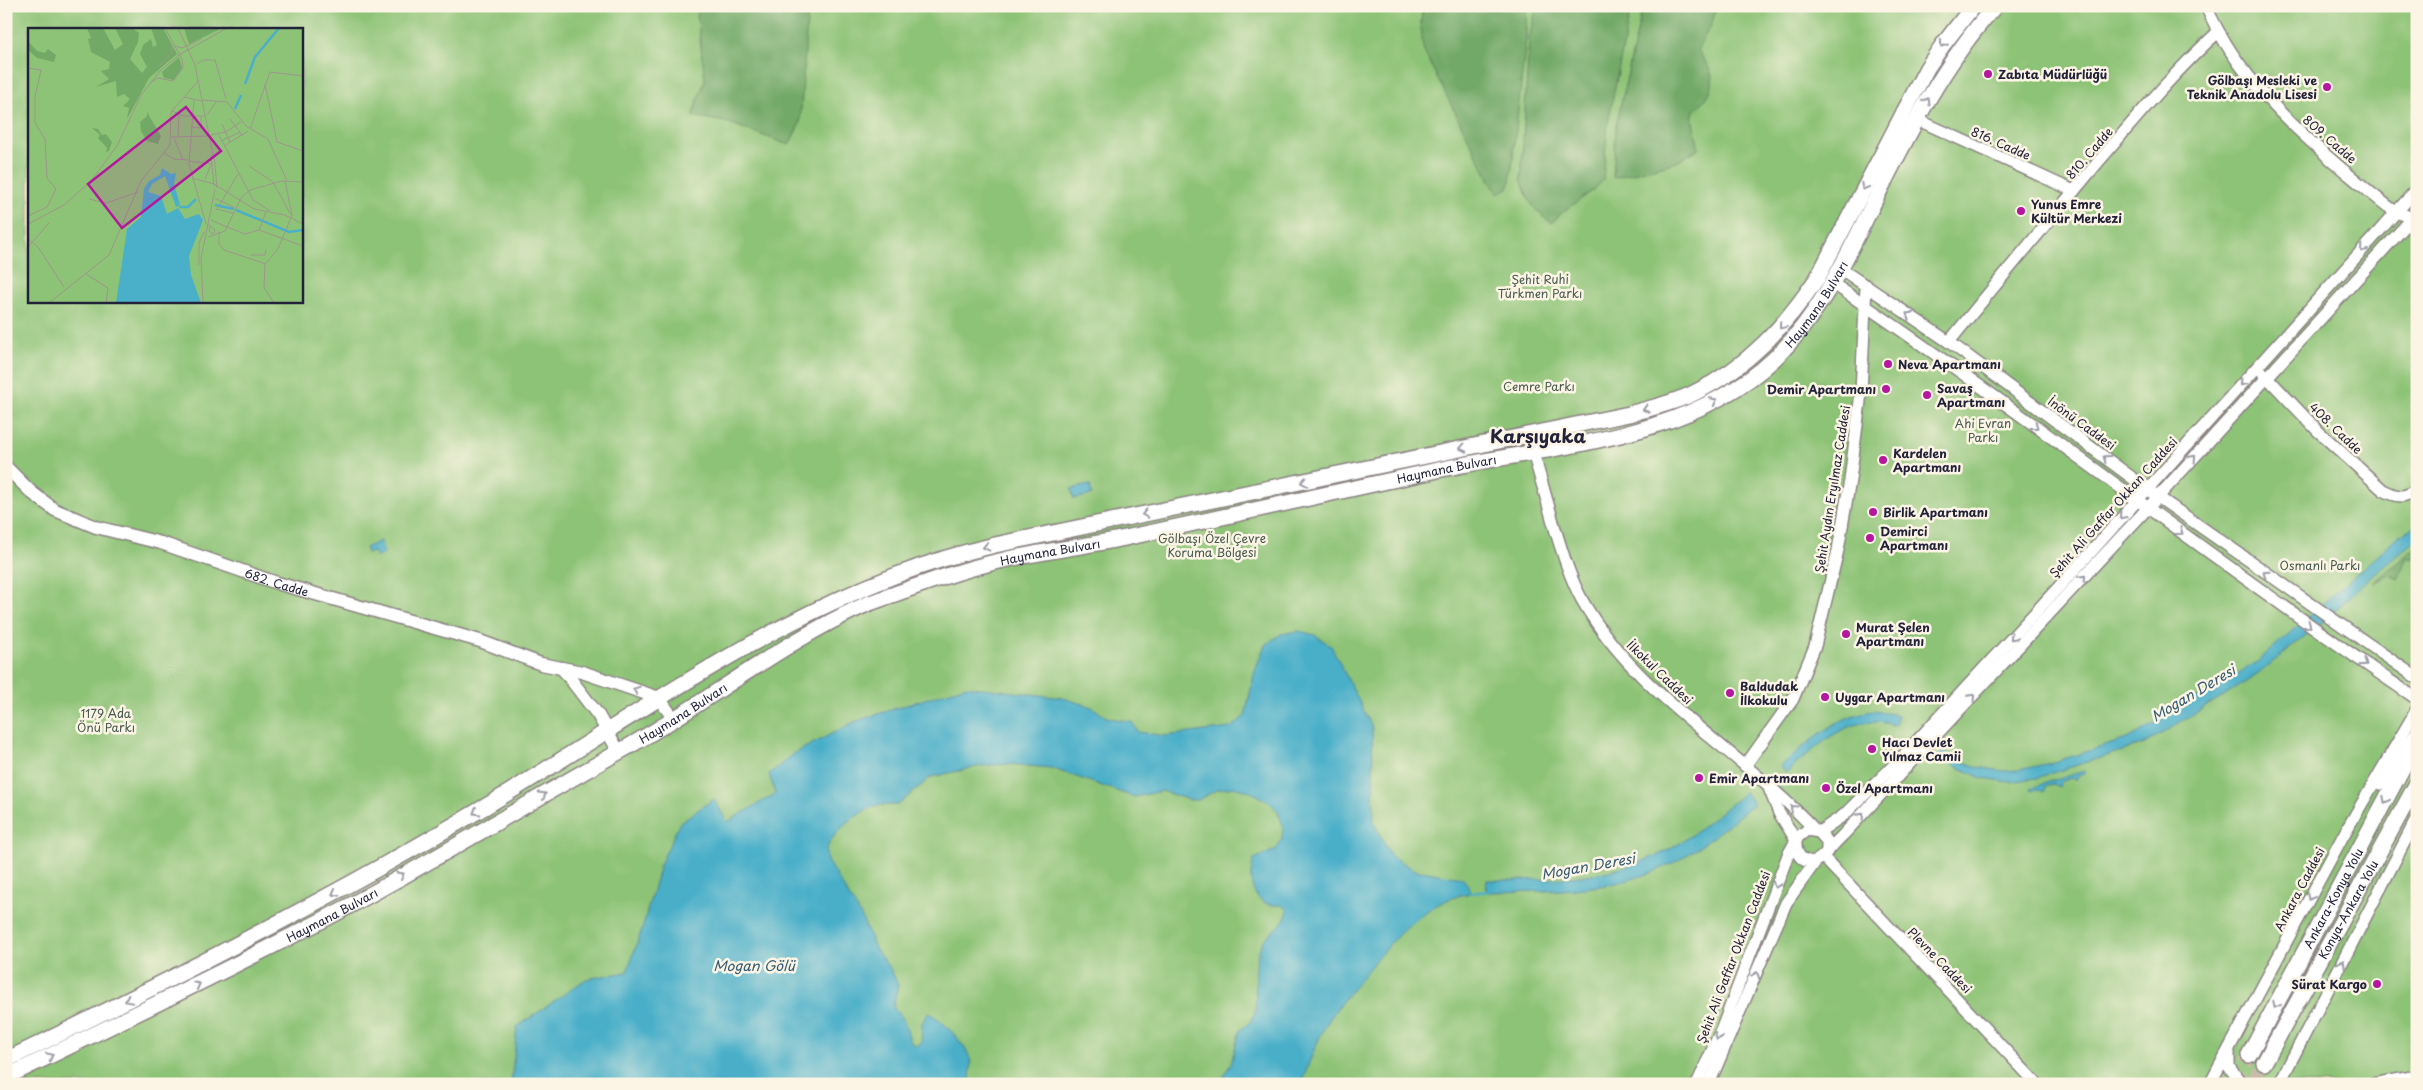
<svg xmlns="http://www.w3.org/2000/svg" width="2423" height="1090" font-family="'Playpen Sans',sans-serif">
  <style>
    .green { fill: #8dc376; stroke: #587258; fill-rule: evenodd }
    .forest { fill: #72a967; stroke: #4a6651 }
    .water { fill: #4aafc9; stroke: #366882 }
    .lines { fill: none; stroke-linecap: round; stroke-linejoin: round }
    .stream { stroke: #4aafc9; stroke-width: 2.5 }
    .trunk-tunnel { stroke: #c8bca9; stroke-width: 15; stroke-dasharray: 15 8; stroke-linecap: butt }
    .tertiary-casing { stroke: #8a8280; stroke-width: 14 }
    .secondary-casing { stroke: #8a8280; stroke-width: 15 }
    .trunk-casing { stroke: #8a8280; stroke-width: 18 }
    .tertiary { stroke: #fff; stroke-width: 11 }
    .secondary { stroke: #fff; stroke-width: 12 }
    .trunk { stroke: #fff; stroke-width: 15 }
    .oneway { stroke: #9c9ca7 }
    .poi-dot { fill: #b5179e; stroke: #fcf5e5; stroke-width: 2 }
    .labels { text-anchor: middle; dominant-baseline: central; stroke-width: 5; stroke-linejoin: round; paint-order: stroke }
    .poi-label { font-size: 12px; font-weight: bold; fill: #22223b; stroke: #fcf5e5; text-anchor: start }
    .street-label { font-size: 12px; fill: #22223b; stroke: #fcf5e5 }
    .park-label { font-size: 12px; fill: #475a50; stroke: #fcf5e5 }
    .water-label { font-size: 14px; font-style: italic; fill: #325a74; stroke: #fcf5e5 }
    .district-label { font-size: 18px; font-weight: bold; fill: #22223b; stroke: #fcf5e5 }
    .inset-river { fill: none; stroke: #4aafc9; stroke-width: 2.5 }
    .inset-road { fill: none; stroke: #9f958d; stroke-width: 1 }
    .view { fill: #b5179e; fill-opacity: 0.15; stroke: #b5179e; stroke-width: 2.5 }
    .inset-edge { fill: none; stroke: #22223b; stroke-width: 2.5 }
  </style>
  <rect width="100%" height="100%" fill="#fcf5e5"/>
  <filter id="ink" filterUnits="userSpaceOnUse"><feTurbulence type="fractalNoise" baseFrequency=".02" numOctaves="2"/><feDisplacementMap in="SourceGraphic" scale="10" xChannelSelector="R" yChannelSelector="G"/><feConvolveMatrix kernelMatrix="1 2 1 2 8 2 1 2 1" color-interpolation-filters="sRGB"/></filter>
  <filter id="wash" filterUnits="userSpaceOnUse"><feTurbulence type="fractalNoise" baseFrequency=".0096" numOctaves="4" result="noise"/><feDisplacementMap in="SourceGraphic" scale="20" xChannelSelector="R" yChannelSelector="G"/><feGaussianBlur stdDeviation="1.12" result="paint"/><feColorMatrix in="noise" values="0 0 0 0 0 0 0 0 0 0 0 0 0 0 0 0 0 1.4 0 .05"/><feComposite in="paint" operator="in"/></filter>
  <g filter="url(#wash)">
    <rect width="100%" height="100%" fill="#f2e2c4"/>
    <path class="green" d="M 6,6 L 2417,6 L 2417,1084 L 6,1084 ZM 29,29 L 301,29 L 301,301 L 29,301 Z"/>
    <g class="forest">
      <polygon points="696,6 808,6 800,123 789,145 726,122 692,116 705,80"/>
      <polygon points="1423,6 1526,6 1526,38 1510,184 1508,188 1497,194 1424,52 1420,29"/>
      <path d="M 1537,6 L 1631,6 L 1608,123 L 1603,180 C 1589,198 1566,205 1552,223 C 1534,212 1526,198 1521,178 L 1529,39 Z"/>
      <path d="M 1643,6 L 1715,6 C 1716,24 1704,34 1698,50 C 1710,70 1721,81 1703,102 C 1699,107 1694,109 1693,114 C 1691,124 1699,137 1698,149 L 1677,162 L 1613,178 L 1616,125 Z"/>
      <polygon points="2417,546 2413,559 2407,557 2398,579 2390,575 2373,583"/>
    </g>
    <g class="water">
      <polygon points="1090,485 1092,495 1074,499 1071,489"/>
      <polygon points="2417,525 2417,539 2375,573 2331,615 2257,675 2145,744 2036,778 2010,782 1981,778 1937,757 1943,750 1957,759 1977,767 2003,771 2018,770 2051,763 2130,738 2257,662 2401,534"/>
      <polygon points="380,541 384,554 377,557 373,552 367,553 365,548"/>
      <path d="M 1299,631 L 1315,635 L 1331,646 L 1372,727 L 1374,823 L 1391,856 L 1415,870 L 1462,878 L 1468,885 L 1470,893 C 1422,902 1388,944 1359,981 C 1344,999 1327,1019 1318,1041 C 1311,1055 1307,1070 1301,1084 L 1220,1084 L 1231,1063 L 1240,1030 L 1251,1021 L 1255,1012 C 1257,991 1252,962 1262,943 C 1270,929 1283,929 1288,910 L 1282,905 C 1253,908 1246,882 1254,859 L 1276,850 L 1282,839 L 1283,825 L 1277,810 L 1268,801 L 1249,791 L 1233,787 L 1216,790 L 1198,800 L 1189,800 L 1162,791 L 1134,797 L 1051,768 L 1008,764 L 981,766 L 931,777 L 898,805 L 878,805 L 866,810 L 846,823 L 831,840 L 826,850 L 827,861 L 860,914 L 876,950 L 891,970 L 898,985 L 893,1007 L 904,1021 L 910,1041 L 916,1046 L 921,1043 L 922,1023 L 928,1012 C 942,1019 969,1047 971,1063 C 971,1068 970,1074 970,1079 L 965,1084 L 511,1084 L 517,1027 L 586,979 L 627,972 L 643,926 L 660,865 L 680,822 L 714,799 L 727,822 L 775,794 L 769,774 L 795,753 L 856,721 L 966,686 L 1063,698 L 1092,707 L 1106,717 L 1132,722 L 1138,732 L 1165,736 L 1231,728 L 1245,716 L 1255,670 L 1265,645 L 1281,634 Z"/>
      <path d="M 1874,711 L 1898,715 L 1895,725 C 1848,712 1819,746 1786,773 L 1780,766 C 1809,743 1835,715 1874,711 Z"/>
      <polygon points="2084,771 2085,774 2078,776 2076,781 2071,778 2061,782 2059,787 2054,784 2045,787 2043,792 2038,789 2031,791 2030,788"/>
      <path d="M 1745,792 L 1754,804 C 1728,824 1702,848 1673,863 C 1615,893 1549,891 1486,892 L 1487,880 C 1553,881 1625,878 1682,842 C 1704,827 1724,809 1745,792 Z"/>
    </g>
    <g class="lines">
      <polyline class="stream" points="1470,893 1489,891"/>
    </g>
  </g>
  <g filter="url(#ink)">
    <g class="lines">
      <g class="trunk-tunnel">
        <polyline points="2234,1084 2249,1055"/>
        <polyline points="2253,1084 2264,1063"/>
      </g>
      <defs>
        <g id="tertiary">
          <path d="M 2206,6 C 2236,75 2291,126 2348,174 C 2363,186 2377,199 2393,210 C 2400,215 2410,215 2417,221"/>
          <polyline points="1916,119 2074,191"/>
          <polyline points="1841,269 1949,342 2158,497 2417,678"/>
          <path d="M 1832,283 C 2031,417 2219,565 2417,699"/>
          <path d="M 1949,342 C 1998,281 2049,221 2099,161 C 2137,117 2174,72 2217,33"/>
          <path d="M 2263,373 L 2318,431 L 2383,490 C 2397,497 2404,499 2417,489"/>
          <path d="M 1528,434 C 1536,464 1545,493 1553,522 C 1561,548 1569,576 1582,600 C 1637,697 1741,750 1816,831"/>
          <polyline points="1745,766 1793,699 1815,646 1838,550 1850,480 1861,393 1866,285"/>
          <polyline points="2380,784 2417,732"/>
          <polyline points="1769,788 1779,813 1796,840"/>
          <polyline points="1819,832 1844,815 1904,755 2090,553 2417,189"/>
          <path d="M 1796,841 C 1795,854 1802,864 1816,861"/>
          <polyline points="1823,857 2037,1084"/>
          <polyline points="2229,1052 2229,1067 2242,1084"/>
          <polyline points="1697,1084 1722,1028 1788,855 1798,837 1807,830 1819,832 1827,841 1827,850"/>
          <path d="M 1709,1084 L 1786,903 L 1816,861 C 1826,855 1834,843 1843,835 L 2158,497 L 2417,213"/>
          <polyline points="2210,1084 2343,836 2417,709"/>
          <polyline points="2279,1084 2417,818"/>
          <polyline points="2374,1084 2417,1076"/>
        </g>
        <g id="secondary">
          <path id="s1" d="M 6,467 L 31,492 L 55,510 L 96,527 L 161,543 L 277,583 L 480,641 L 541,664 L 582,672 L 659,698 L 673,718"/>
          <polyline points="562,668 598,715 619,752"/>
        </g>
        <g id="trunk">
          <path id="s2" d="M 2249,1055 L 2417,741"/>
          <path d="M 6,1060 C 170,981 332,898 488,805 C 649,709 809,587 995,545 L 1629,414 C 1651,408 1674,403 1694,393 C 1748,367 1785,326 1818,277 L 1927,68 L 1942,46 L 1973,6"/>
          <path id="s3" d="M 2264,1063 L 2417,783"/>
          <path id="s4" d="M 6,1077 C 118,1023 229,969 338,912 C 432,862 524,805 617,753 C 702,707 779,643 867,604 C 912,588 958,570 1004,560 C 1049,550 1095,545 1139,535 C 1242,513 1345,490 1447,468 C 1557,445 1688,440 1774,359 C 1821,314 1848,255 1876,198 C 1910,130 1944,63 1995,6"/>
        </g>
      </defs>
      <use href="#tertiary" class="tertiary-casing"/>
      <use href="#secondary" class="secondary-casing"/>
      <use href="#trunk" class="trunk-casing"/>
      <use href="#tertiary" class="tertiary"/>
      <use href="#secondary" class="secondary"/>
      <use href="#trunk" class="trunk"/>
    </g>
    <defs><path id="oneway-chevron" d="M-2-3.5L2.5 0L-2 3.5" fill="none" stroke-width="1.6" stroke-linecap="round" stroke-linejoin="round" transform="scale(1.25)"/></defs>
    <g class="oneway">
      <use href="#oneway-chevron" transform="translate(1943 44) rotate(125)"/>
      <use href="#oneway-chevron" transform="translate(1927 101) rotate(-60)"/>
      <use href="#oneway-chevron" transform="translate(1864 187) rotate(118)"/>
      <use href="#oneway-chevron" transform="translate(2363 249) rotate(131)"/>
      <use href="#oneway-chevron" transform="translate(1909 315) rotate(-145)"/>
      <use href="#oneway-chevron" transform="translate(1782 326) rotate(130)"/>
      <use href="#oneway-chevron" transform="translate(2243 383) rotate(132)"/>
      <use href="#oneway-chevron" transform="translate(1714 401) rotate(-27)"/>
      <use href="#oneway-chevron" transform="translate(1646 409) rotate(163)"/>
      <use href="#oneway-chevron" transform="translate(2035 426) rotate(37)"/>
      <use href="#oneway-chevron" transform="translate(1463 448) rotate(168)"/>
      <use href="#oneway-chevron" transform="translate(2106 458) rotate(-144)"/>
      <use href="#oneway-chevron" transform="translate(2193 458) rotate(-48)"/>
      <use href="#oneway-chevron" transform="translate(1304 482) rotate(169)"/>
      <use href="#oneway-chevron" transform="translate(1145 514) rotate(169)"/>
      <use href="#oneway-chevron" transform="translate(2122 516) rotate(132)"/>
      <use href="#oneway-chevron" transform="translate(2180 532) rotate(36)"/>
      <use href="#oneway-chevron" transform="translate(986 547) rotate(167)"/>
      <use href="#oneway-chevron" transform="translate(2266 574) rotate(-145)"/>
      <use href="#oneway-chevron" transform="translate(2083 578) rotate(-47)"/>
      <use href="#oneway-chevron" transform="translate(2308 625) rotate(36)"/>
      <use href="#oneway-chevron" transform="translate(2013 637) rotate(133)"/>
      <use href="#oneway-chevron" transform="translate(2364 663) rotate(34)"/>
      <use href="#oneway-chevron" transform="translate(636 690) rotate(-161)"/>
      <use href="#oneway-chevron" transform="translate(1972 697) rotate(-47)"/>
      <use href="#oneway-chevron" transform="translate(543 795) rotate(-30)"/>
      <use href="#oneway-chevron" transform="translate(2386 800) rotate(118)"/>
      <use href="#oneway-chevron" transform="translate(1793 808) rotate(-138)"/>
      <use href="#oneway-chevron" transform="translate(476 812) rotate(149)"/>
      <use href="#oneway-chevron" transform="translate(1861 816) rotate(-47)"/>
      <use href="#oneway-chevron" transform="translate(401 875) rotate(-30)"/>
      <use href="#oneway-chevron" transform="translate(1776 885) rotate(110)"/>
      <use href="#oneway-chevron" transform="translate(335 893) rotate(152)"/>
      <use href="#oneway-chevron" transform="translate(2310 897) rotate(118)"/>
      <use href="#oneway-chevron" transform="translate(2342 963) rotate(-63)"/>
      <use href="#oneway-chevron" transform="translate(1756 975) rotate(-69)"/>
      <use href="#oneway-chevron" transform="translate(197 985) rotate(-28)"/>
      <use href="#oneway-chevron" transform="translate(128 1000) rotate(154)"/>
      <use href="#oneway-chevron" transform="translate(2276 1005) rotate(118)"/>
      <use href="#oneway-chevron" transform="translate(1718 1037) rotate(114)"/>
      <use href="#oneway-chevron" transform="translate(50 1056) rotate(-26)"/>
    </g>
  </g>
  <g class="poi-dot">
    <circle cx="1988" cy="74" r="5"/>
    <circle cx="2327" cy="87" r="5"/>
    <circle cx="2021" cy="211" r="5"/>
    <circle cx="1888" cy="364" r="5"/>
    <circle cx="1886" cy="389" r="5"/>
    <circle cx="1927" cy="395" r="5"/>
    <circle cx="1883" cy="460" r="5"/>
    <circle cx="1873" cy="512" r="5"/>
    <circle cx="1870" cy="538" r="5"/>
    <circle cx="1846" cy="634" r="5"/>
    <circle cx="1730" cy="693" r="5"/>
    <circle cx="1825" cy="697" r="5"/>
    <circle cx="1872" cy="749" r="5"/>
    <circle cx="1699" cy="778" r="5"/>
    <circle cx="1826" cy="788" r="5"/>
    <circle cx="2377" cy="984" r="5"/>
  </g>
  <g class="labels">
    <g class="poi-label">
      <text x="1998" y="74">Zabıta Müdürlüğü</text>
      <text x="2317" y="80" text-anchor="end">Gölbaşı Mesleki ve<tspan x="2317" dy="14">Teknik Anadolu Lisesi</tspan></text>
      <text x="2031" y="204">Yunus Emre<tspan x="2031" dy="14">Kültür Merkezi</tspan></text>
      <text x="1898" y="364">Neva Apartmanı</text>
      <text x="1937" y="388">Savaş<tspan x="1937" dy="14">Apartmanı</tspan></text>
      <text x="1876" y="389" text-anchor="end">Demir Apartmanı</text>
      <text x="1893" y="453">Kardelen<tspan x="1893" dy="14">Apartmanı</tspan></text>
      <text x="1883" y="512">Birlik Apartmanı</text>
      <text x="1880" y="531">Demirci<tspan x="1880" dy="14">Apartmanı</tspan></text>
      <text x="1856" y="627">Murat Şelen<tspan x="1856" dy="14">Apartmanı</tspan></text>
      <text x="1740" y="686">Baldudak<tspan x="1740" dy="14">İlkokulu</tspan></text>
      <text x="1835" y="697">Uygar Apartmanı</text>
      <text x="1882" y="742">Hacı Devlet<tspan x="1882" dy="14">Yılmaz Camii</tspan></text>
      <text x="1709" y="778">Emir Apartmanı</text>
      <text x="1836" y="788">Özel Apartmanı</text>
      <text x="2367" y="984" text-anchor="end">Sürat Kargo</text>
    </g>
    <g class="street-label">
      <text transform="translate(2330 139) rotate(41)">809. Cadde</text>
      <text transform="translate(2001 143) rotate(24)">816. Cadde</text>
      <text transform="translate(2089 153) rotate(-49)">810. Cadde</text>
      <text stroke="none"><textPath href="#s4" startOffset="1999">Haymana Bulvarı</textPath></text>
      <text transform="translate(2082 423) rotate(36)">İnönü Caddesi</text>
      <text transform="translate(2336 428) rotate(44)">408. Cadde</text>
      <text stroke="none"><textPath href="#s4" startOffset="1579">Haymana Bulvarı</textPath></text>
      <text transform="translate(1832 489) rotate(-81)">Şehit Aydın Eryılmaz Caddesi</text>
      <text transform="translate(2113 507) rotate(-48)">Şehit Ali Gaffar Okkan Caddesi</text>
      <text stroke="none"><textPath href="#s4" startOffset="1174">Haymana Bulvarı</textPath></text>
      <text stroke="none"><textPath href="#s1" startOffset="299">682. Cadde</textPath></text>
      <text transform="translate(1660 672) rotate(44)">İlkokul Caddesi</text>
      <text stroke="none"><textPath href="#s4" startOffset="769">Haymana Bulvarı</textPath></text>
      <text transform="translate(2299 889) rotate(-62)">Ankara Caddesi</text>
      <text stroke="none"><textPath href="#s2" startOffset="178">Ankara-Konya Yolu</textPath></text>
      <text stroke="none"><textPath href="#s3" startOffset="175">Konya-Ankara Yolu</textPath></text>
      <text stroke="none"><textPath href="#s4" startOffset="364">Haymana Bulvarı</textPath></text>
      <text transform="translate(1733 957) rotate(-69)">Şehit Ali Gaffar Okkan Caddesi</text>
      <text transform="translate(1940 960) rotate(46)">Plevne Caddesi</text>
    </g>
    <g class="park-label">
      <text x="1540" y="279">Şehit Ruhi<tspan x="1540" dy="14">Türkmen Parkı</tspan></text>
      <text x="1539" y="386">Cemre Parkı</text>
      <text x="1983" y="423">Ahi Evran<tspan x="1983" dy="14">Parkı</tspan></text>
      <text x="1212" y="538">Gölbaşı Özel Çevre<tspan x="1212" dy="14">Koruma Bölgesi</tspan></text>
      <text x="2320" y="565">Osmanlı Parkı</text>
      <text x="106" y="713">1179 Ada<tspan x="106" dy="14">Önü Parkı</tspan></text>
    </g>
    <g class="water-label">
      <text transform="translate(2193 693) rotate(-31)">Mogan Deresi</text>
      <text transform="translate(1588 866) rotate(-10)">Mogan Deresi</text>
      <text x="754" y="965">Mogan Gölü</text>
    </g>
    <g class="district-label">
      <text x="1538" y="435">Karşıyaka</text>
    </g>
  </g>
  <g transform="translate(28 28)">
    <rect width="275" height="275" fill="#f2e2c4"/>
    <path d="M 0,0 L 275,0 L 275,275 L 0,275 Z" fill="#8dc376"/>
    <path d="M 59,0 L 75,0 L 87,22 L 95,16 L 87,0 L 104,0 L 111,5 L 110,14 L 102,31 L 114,45 L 119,39 L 112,26 L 115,17 L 123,11 L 125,19 L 129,17 L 123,0 L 135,0 L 149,26 L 121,50 L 99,91 L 101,80 L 95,78 L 102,71 L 96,66 L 89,69 L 88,53 L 68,59 L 81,51 L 73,43 L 81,41 L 82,34 L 63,24 L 60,11 L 63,10 ZM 156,0 L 194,0 L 161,16 ZM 0,13 L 9,23 L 17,25 L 20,21 L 28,27 L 26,34 L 9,30 L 0,22 ZM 151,29 L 154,40 L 146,52 L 136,50 L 134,44 ZM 119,84 L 133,108 L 130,116 L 119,113 L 113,103 L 112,94 L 119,88 ZM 64,100 L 70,101 L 74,107 L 78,106 L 84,114 L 81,123 L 78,124 L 79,120 L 70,110 L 72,107 Z" fill="#72a967"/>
    <path d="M 134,140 L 143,146 L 148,145 L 146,156 L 152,177 L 148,179 L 137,148 L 124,156 L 120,164 L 133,168 L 139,186 L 150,180 L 157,191 L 171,186 L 175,192 L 161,228 L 163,247 L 173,275 L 88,275 L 99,201 L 113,189 L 116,161 L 121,153 L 132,147 Z" fill="#4aafc9"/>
    <path class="inset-river" d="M 217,56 L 227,29 L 251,0M 207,81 L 213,67M 187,177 L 206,181M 151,179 L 160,179 L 168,171M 208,182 L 261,204 L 275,202"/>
    <path class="inset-road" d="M 150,0 L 167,37 L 185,127M 147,18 L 154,20 L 173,11M 169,36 L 175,32 L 187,32 L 198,71M 130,39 L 144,24 L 144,17M 0,40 L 13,42 L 7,69 L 7,95 L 17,111 L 19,150 L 28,161 L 19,179 L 0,188M 123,54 L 130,50 L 145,53 L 155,40 L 154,31 L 137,0M 237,56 L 249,114 L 275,123M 156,69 L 174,73M 166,72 L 161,136 L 178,196M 174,72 L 199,74 L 218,98 L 240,111 L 259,153M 144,83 L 156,88 L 177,88M 179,87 L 188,74M 202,91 L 215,108M 194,96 L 202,114M 163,99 L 173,100 L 173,88M 222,101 L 242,44 L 275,48M 183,107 L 198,104 L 213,94M 191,107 L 225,172 L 242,183M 150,108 L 151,87M 143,109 L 180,108M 146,110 L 155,132M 193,113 L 212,104M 196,118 L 220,103M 136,125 L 146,131 L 160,132M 186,126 L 189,160M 183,127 L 186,158M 161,133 L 184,136M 221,138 L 245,154 L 263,187M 164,150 L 186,156 L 226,181 L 257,187 L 275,196M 177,151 L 184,134M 187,170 L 207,180M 61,171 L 78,175 L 110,164M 188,181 L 205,185M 189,181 L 210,146M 183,192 L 199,199M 0,196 L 36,177 L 63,153 L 89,118 L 113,67 L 132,43 L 151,27 L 199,0M 180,196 L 183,199 L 186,201 L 187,202 L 185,206 L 182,204 L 181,202 L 182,199 L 182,198 L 183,198M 199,199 L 217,206 L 231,202 L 275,218M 231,202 L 238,184M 191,204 L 191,216 L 196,222 L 238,236M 180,209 L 197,203 L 213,170 L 222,162 L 254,153 L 275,154M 0,211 L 10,219 L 36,259M 0,219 L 21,195M 223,227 L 237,227 L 238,221M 171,237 L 171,215 L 176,204M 58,246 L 80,260 L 78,275M 21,275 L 81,227 L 113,153 L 142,117 L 143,84 L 171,52M 175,275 L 173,230 L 187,161M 246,275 L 236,260 L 237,236 L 250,221 L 264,187 L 257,153"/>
    <path class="view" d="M 158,79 L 193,123 L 94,200 L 60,156 Z"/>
    <rect width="275" height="275" class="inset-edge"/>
  </g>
  <rect width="2423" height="1090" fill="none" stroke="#fcf5e5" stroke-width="25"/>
</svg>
